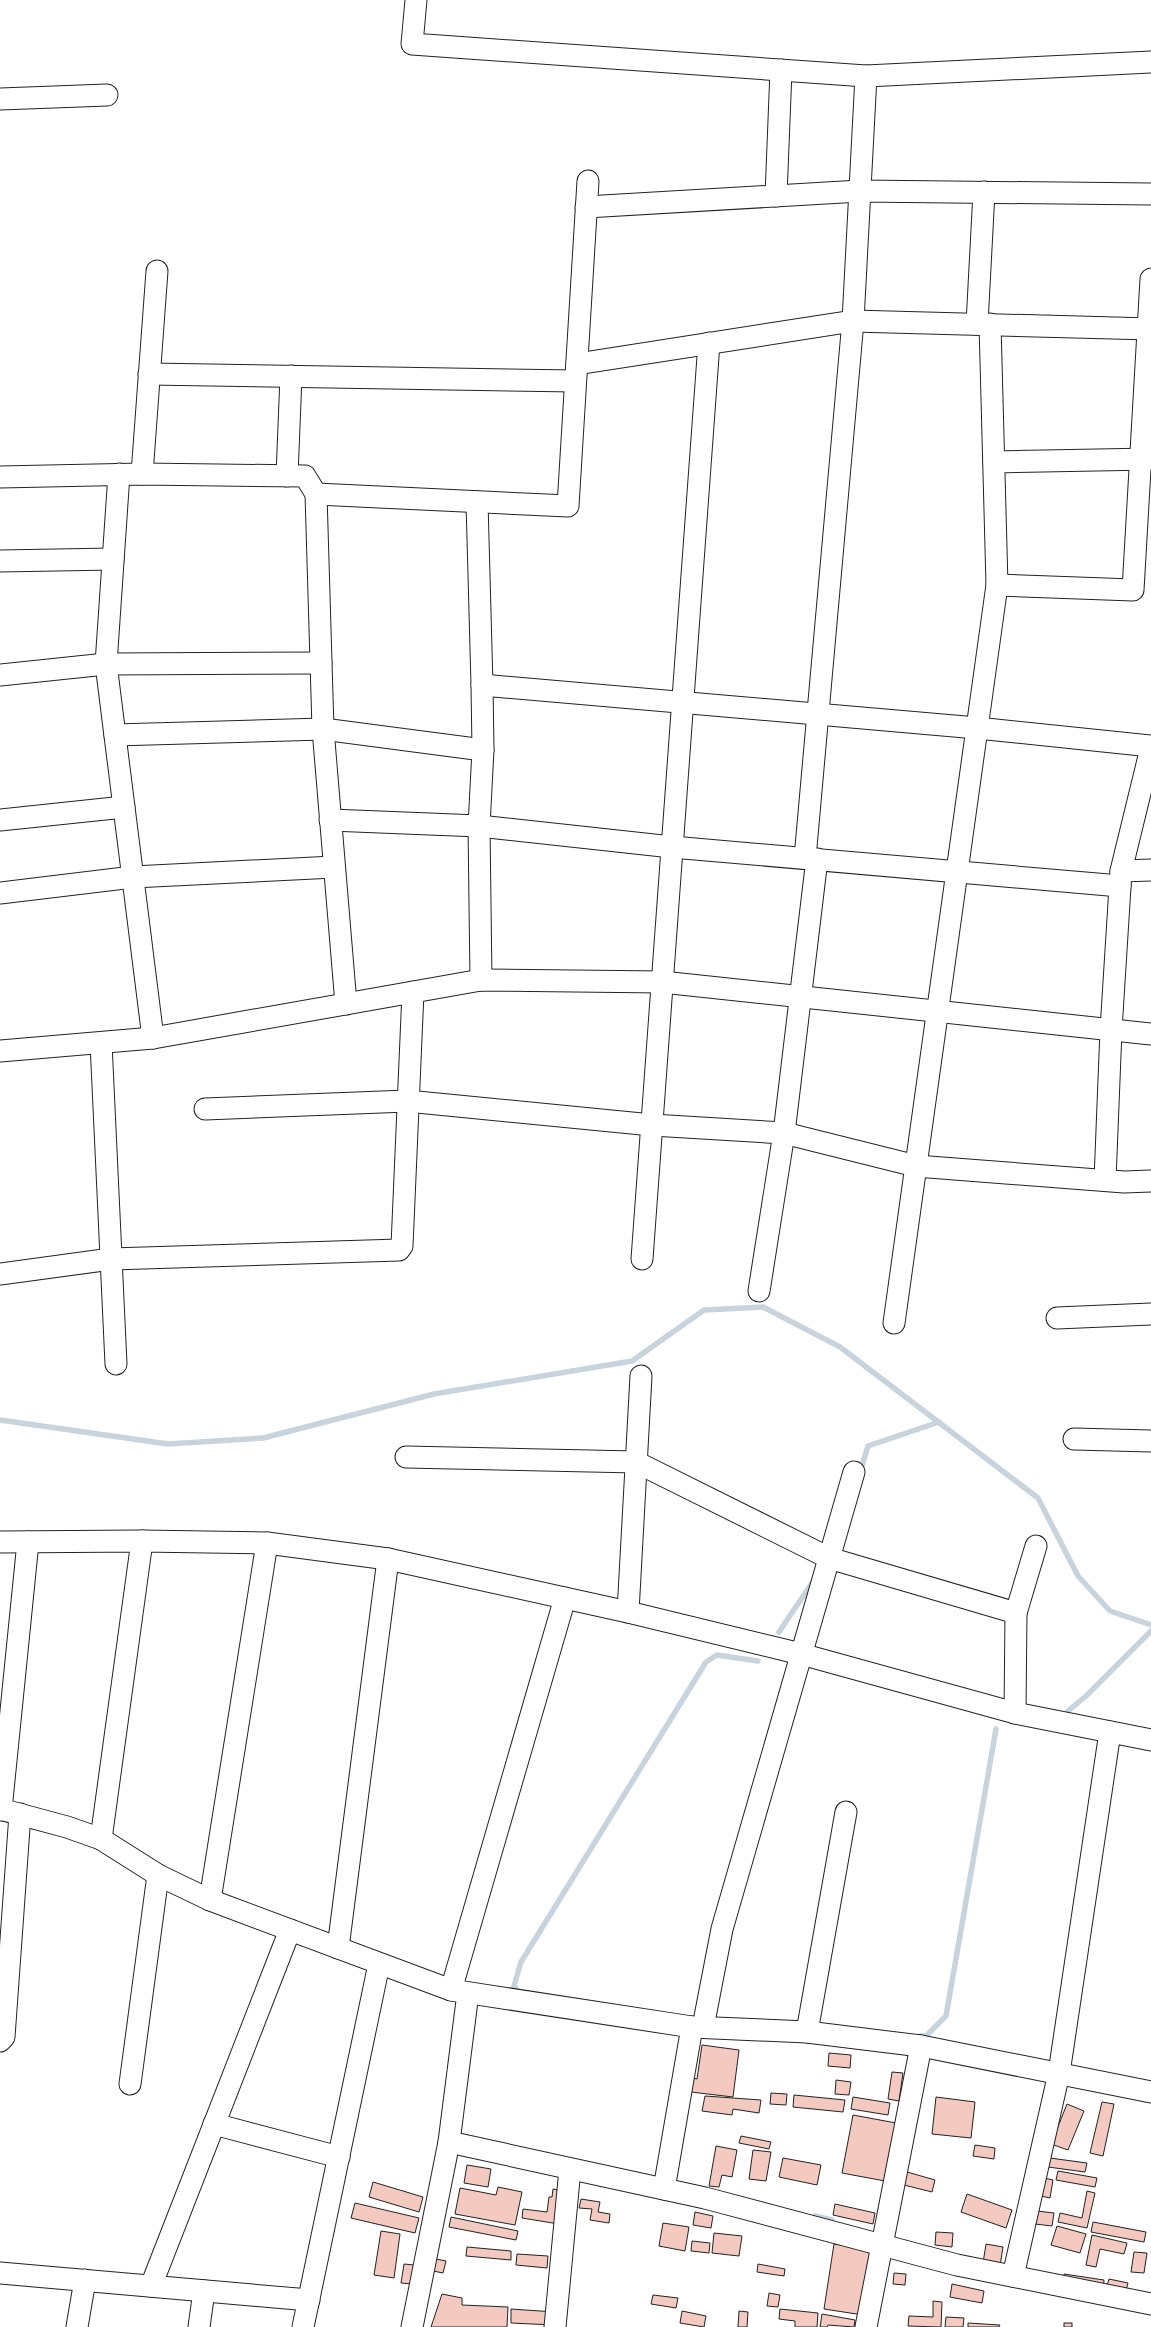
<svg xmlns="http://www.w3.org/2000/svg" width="1151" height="2327" font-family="'Open Sans',sans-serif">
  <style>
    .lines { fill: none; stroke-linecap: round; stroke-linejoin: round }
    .stream { stroke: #c7d3dd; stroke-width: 5.5 }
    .building { fill: #f3c9c0; stroke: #222 }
    .minor-casing { stroke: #222; stroke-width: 23 }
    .minor { stroke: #fff; stroke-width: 21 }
  </style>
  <rect width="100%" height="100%" fill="#fff"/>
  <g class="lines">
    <g class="stream">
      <polyline points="0,1420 168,1444 263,1438 434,1394 632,1361 704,1310 763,1307 840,1347 1038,1498 1078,1576 1110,1611 1151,1625"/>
      <polyline points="860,1472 868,1446 939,1422"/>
      <polyline points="779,1632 814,1580"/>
      <polyline points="1068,1711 1086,1696 1151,1631"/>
      <polyline points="519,1994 514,1986 521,1962 706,1662 717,1655 758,1661"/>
      <polyline points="920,2036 926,2036 946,2016 996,1729"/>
      <polyline points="815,2216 832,2220"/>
    </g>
  </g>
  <g class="building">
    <polygon points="702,2045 739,2050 733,2097 691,2092 693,2078 697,2079"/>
    <polygon points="829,2053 851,2055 850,2068 828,2066"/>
    <polygon points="892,2072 903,2073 899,2101 888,2099"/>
    <polygon points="836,2080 851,2082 849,2095 835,2094"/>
    <polygon points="771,2093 787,2094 786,2105 770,2104"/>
    <polygon points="794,2095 845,2100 843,2112 793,2107"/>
    <polygon points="705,2096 761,2100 759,2113 733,2109 732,2115 702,2111"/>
    <polygon points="853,2097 890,2103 888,2115 851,2109"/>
    <polygon points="936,2097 975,2102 971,2138 932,2134"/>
    <polygon points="1102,2102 1114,2104 1103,2156 1090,2153"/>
    <polygon points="1067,2104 1084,2111 1068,2150 1051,2144"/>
    <polygon points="853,2115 896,2123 885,2181 842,2173"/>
    <polygon points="741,2136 771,2142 769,2149 739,2143"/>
    <polygon points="975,2145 995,2148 994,2159 973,2156"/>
    <polygon points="716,2146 737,2150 732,2177 722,2175 719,2187 709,2186"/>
    <polygon points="753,2150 771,2152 766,2181 749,2179"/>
    <polygon points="783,2158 821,2165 817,2185 779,2177"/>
    <polygon points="1050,2158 1087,2163 1085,2172 1048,2167"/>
    <polygon points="467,2165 491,2169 488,2187 464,2183"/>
    <polygon points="1058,2171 1097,2178 1095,2187 1056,2180"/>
    <polygon points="907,2172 935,2180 932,2192 904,2185"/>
    <polygon points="1044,2178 1053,2180 1050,2198 1041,2196"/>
    <polygon points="373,2182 423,2197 419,2212 369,2197"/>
    <polygon points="498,2187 522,2192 515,2225 455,2214 460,2188 496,2195"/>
    <polygon points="553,2189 564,2191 559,2224 522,2218 523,2209 547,2212 549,2197 552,2197"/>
    <polygon points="1087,2191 1095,2193 1087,2228 1058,2222 1060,2213 1082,2218"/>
    <polygon points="967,2194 1012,2210 1006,2228 961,2212"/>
    <polygon points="581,2199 600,2202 598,2212 610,2214 609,2223 590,2220 592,2209 579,2208"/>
    <polygon points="355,2203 419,2218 415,2233 351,2218"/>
    <polygon points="835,2204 875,2213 873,2224 833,2215"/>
    <polygon points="1037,2211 1054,2213 1052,2226 1035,2224"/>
    <polygon points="695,2212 713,2216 711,2228 693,2225"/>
    <polygon points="451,2217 518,2231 516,2240 449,2227"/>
    <polygon points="1093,2222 1146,2232 1144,2242 1091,2232"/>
    <polygon points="663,2223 689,2227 685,2251 659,2246"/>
    <polygon points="1057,2226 1086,2234 1080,2253 1051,2245"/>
    <polygon points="381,2231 400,2234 394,2278 374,2275"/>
    <polygon points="936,2232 953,2233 952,2247 935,2245"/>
    <polygon points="714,2233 742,2236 739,2256 712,2253"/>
    <polygon points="1092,2235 1127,2243 1124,2254 1100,2249 1096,2267 1086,2265"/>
    <polygon points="692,2241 710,2243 709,2253 691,2251"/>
    <polygon points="834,2244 873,2250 863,2315 824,2309"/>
    <polygon points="986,2244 1003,2247 1000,2266 983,2263"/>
    <polygon points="467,2247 511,2251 511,2260 466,2256"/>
    <polygon points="1134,2252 1147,2253 1144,2273 1131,2272"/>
    <polygon points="517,2254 548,2256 547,2268 516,2265"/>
    <polygon points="436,2259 446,2261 443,2273 433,2271"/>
    <polygon points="404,2264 414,2265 412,2284 401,2283"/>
    <polygon points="758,2264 785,2269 784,2276 757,2272"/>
    <polygon points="894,2273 906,2274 905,2285 893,2284"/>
    <polygon points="1064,2274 1104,2280 1103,2291 1063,2285"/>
    <polygon points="1109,2279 1128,2283 1125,2294 1106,2289"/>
    <polygon points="952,2284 984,2291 982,2303 950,2297"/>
    <polygon points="769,2293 780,2295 778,2307 767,2306"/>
    <polygon points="442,2294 462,2298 462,2305 508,2307 507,2327 431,2327"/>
    <polygon points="653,2295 678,2298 676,2308 651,2304"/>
    <polygon points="933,2301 942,2302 941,2327 908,2326 909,2316 933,2317"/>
    <polygon points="511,2309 555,2312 554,2325 511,2323"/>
    <polygon points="780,2309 818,2313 817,2327 795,2327 795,2321 779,2319"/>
    <polygon points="682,2311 706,2316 704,2327 680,2323"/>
    <polygon points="739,2311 748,2312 747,2327 738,2327"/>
    <polygon points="822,2314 855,2320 854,2327 828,2325 827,2327 820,2327"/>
    <polygon points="946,2317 964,2318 963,2327 945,2327"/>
    <polygon points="968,2323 1000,2325 999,2327 968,2327"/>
    <rect x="1064" y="2323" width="8" height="4"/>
  </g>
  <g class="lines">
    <defs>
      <g id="minor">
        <polyline points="416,0 412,44 866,76 1151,62"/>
        <polyline points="0,99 107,95"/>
        <polyline points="776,196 781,70"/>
        <polyline points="586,207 860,191 1151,194"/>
        <polyline points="977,324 984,192"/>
        <polyline points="577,364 853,321 1151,329"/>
        <polyline points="149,374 575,381"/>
        <polyline points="994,462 1151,459"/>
        <polyline points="119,474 106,664 153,1038"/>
        <polyline points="142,474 157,271"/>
        <polyline points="287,476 291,376"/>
        <polyline points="0,477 142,474 305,476 316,494 323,729 346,1004"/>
        <polyline points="316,494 568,506 588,181"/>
        <polyline points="477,502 482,685 483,750 479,826 481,980"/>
        <polyline points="0,561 113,559"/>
        <polyline points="997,585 1133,590 1151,279"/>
        <polyline points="0,675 106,664 321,663"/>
        <polyline points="482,685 977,728 1151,746"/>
        <polyline points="115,735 323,729 483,750"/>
        <polyline points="0,820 124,807"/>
        <polyline points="330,820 479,826 672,847 1120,886"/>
        <polyline points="805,858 853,321 866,76"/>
        <polyline points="1121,871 1151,870"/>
        <polyline points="0,893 133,877 334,867"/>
        <polyline points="101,1043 116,1364"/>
        <polyline points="0,1051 153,1038 481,980 662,982 1151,1034"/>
        <polyline points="205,1109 407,1101 652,1125 784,1133 916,1166 1124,1182 1151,1181"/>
        <polyline points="1105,1180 1111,1030 1121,871 1151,748"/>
        <polyline points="642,1259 709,343"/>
        <polyline points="0,1274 111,1259 399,1250 402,1246 413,992"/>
        <polyline points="759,1291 784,1133 817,859"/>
        <polyline points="1057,1318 1151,1314"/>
        <polyline points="894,1323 997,585 990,324"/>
        <polyline points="1074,1439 1151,1441"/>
        <polyline points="406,1457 636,1462 829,1558 1016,1613"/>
        <polyline points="0,1542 142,1541 267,1543 388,1559 628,1612 801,1654 1015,1713 1151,1740"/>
        <polyline points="628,1612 641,1376"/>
        <polyline points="1015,1713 1016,1613 1036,1546"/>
        <polyline points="0,1809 67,1827 101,1839 158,1875 210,1900 451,1990 692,2027 807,2032 921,2046 1151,2092"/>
        <polyline points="1,1810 28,1542"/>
        <polyline points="101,1839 142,1541"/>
        <polyline points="210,1900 267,1543"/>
        <polyline points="338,1948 388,1559"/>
        <polyline points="451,1990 565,1598"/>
        <polyline points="703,2027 722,1929 854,1472"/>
        <polyline points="807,2032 846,1812"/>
        <polyline points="0,2041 4,2037 20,1814"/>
        <polyline points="130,2084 158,1875"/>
        <polyline points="214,2124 339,2157"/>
        <polyline points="449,2142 705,2198 957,2265 1151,2304"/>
        <polyline points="664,2189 692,2027"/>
        <polyline points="0,2273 309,2300"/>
        <polyline points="1013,2276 1059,2073 1110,1732"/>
        <polyline points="151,2286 290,1930"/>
        <polyline points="77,2327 85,2280"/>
        <polyline points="199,2327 204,2291"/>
        <polyline points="303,2327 379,1964"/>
        <polyline points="412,2327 449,2142 468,1993"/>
        <polyline points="555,2327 570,2169"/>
        <polyline points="866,2327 921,2046"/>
      </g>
    </defs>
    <use href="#minor" class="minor-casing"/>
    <use href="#minor" class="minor"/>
  </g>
</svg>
